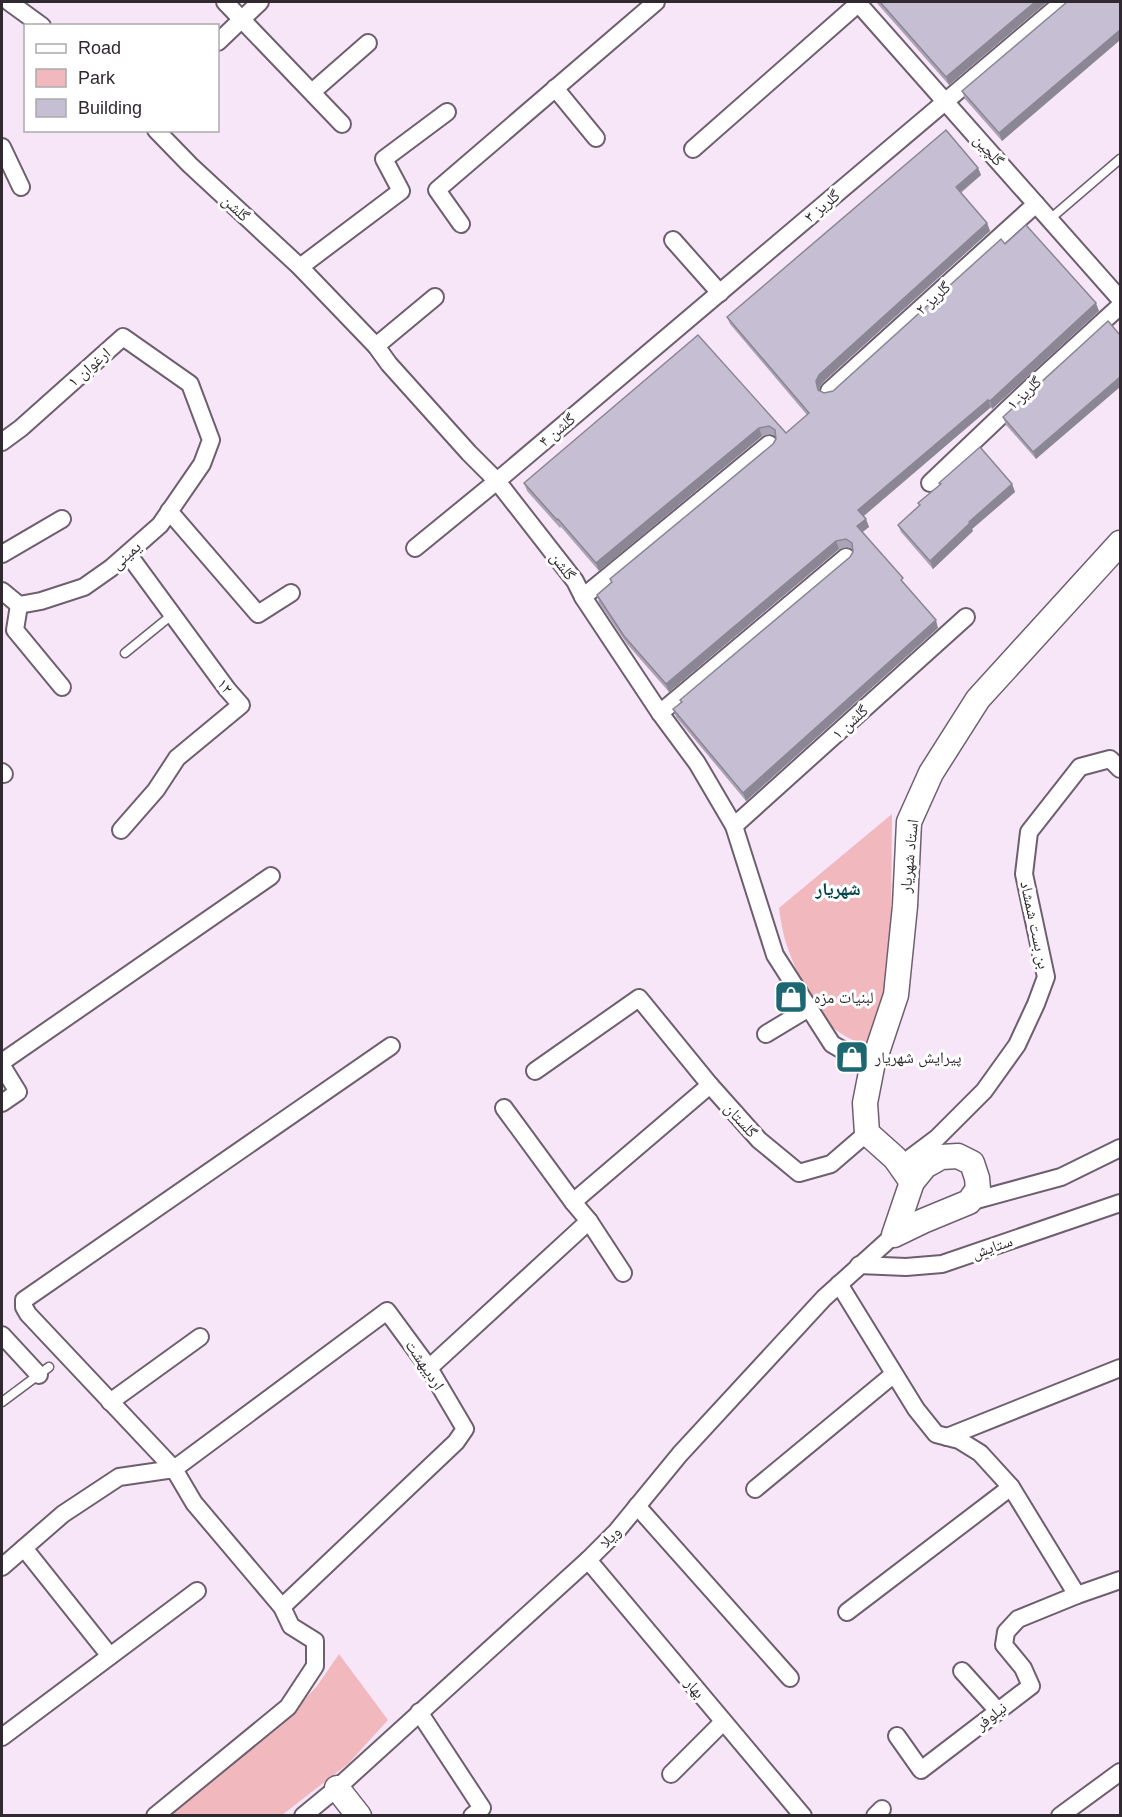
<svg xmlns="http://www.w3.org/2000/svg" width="1122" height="1817" font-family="Helvetica,'Noto Naskh Arabic',sans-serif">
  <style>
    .green { fill: #f1b8be }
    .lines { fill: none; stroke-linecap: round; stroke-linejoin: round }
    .lane-casing { stroke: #6e5f6f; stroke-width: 11 }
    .street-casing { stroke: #6e5f6f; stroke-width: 20 }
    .secondary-casing { stroke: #6e5f6f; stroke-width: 27 }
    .lane { stroke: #fff; stroke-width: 8 }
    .street { stroke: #fff; stroke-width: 16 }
    .secondary { stroke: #fff; stroke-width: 24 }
    .wall { fill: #aaa4b6 }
    .shaded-wall { fill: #8b8694 }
    .building { fill: #c6bfd4; stroke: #8b8694; stroke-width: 1.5 }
    .labels { text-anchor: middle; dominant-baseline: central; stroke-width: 6; stroke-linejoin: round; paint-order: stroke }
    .street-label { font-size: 16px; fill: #302a30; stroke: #fff }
    .poi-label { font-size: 16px; fill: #302a30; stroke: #fff; text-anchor: start }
    .neighbourhood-label { font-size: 18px; font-weight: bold; fill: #03454c; stroke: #fff }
  </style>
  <rect width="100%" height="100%" fill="#f7e6f8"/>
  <g class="green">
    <path d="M 892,814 L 891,924 L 886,985 L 869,1046 C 857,1042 846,1038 836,1030 C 814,1013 791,962 784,936 C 782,927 780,917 779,908 Z"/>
    <polygon points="339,1654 388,1720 348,1764 282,1815 159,1816 287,1718 317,1686"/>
  </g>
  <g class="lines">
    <defs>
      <g id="lane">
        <polyline points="1050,219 1120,159"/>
        <polyline points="125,653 173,614"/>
        <polyline points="2,1402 49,1367"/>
      </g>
      <g id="street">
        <polyline points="9,2 42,26"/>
        <polyline points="225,2 342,124"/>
        <polyline points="857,2 1120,299"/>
        <polyline points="218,42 260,2"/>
        <polyline points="555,88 596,138"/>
        <polyline points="312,92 368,43"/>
        <polyline points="156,130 190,165 300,267 376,346 389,364 469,453 497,481 575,581 583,597 660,713 697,763 734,826 775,955 832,1044 872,1067"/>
        <polyline points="2,147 21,187"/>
        <polyline points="693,149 860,2"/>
        <polyline points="461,224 437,190 656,2"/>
        <polyline points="673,240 720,293"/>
        <polyline points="300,267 401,191 384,159 447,112"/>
        <polyline points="376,346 435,297"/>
        <polyline points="829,391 1036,204"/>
        <polyline points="2,442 21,428 123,337 190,384 211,440 202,464 160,525 111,568 84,587 41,601 19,605 2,591"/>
        <polyline points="930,483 1031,387 1120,306"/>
        <polyline points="169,511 258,614 291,593"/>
        <polyline points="415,548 497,481 1063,2"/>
        <polyline points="2,554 62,519"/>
        <polyline points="583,597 769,444"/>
        <polyline points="19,605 15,630 62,687"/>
        <polyline points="660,713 846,557"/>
        <polyline points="2,772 4,774"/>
        <polyline points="734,826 966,617"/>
        <polyline points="121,830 156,790 177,758 241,705 227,689 128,554"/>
        <polyline points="766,1034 809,1008"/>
        <polyline points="2,1062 271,876"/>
        <polyline points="2,1066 18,1092 2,1103"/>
        <polyline points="535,1071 639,998 710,1085 759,1140 799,1173 831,1164 867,1133"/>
        <polyline points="504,1108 573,1202 589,1221 623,1273"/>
        <polyline points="901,1165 937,1138 984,1091 1017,1045 1036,1004 1046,977 1024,874 1029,832 1080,767 1110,759 1120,769"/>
        <polyline points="573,1202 710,1085"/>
        <polyline points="969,1202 1061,1177 1120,1148"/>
        <polyline points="859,1265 906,1267 942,1264 1120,1203"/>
        <polyline points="839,1284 916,1409 936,1434 959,1440 980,1453 1011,1487 1077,1595"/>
        <polyline points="2,1335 39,1375"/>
        <polyline points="429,1368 589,1221"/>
        <polyline points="110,1402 200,1337"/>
        <polyline points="947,1437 1120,1368"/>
        <polyline points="755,1489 894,1374"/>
        <polyline points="637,1506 790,1678"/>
        <polyline points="24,1548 110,1656"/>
        <polyline points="588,1560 803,1816"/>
        <polyline points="2,1567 63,1514 119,1477 174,1469 194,1503 282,1607 291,1626 315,1641 315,1666 288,1707 155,1816"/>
        <polyline points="282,1607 456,1442 465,1429 429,1368 387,1311 174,1469 28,1314 24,1307 24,1300 391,1046"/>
        <polyline points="847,1612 1011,1487"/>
        <polyline points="962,1671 998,1711"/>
        <polyline points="419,1712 482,1808 472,1816"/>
        <polyline points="897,1736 921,1770 1031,1686 1023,1668 1004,1645 1006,1632 1018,1619 1077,1595 1120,1580"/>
        <polyline points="2,1737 197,1591"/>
        <polyline points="671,1774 723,1722"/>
        <polyline points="303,1816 337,1788 588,1560 616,1532 680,1454 824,1298 894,1235"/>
        <polyline points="875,1816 882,1809"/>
        <polyline points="1060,1816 1120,1772"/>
      </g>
      <g id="secondary">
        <polygon points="958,1156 972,1163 977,1178 978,1189 969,1202 923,1221 894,1235 912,1182 925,1166 941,1157"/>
        <polyline points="912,1182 895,1158 867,1133 865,1103 872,1067 896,995 905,906 909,822 931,773 978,699 1120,543"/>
        <polyline points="337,1788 359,1816"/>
      </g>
    </defs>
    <use href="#lane" class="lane-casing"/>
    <use href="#street" class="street-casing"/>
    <use href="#secondary" class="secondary-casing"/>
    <use href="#lane" class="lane"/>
    <use href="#street" class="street"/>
    <use href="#secondary" class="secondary"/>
  </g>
  <g class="wall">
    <polygon points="876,2 1047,2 949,85"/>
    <polygon points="1120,2 1120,40 1002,141 965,99 962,91"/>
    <polygon points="978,168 981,175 961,193 987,223 990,231 822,383 819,388 819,391 824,393 833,391 1005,244 1099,311 992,409 991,407 864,516 866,519 869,527 862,532 938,628 746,801 676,717 673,709 681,702 680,700 850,557 853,552 853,550 849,547 839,549 669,692 627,644 599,603 597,595 611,582 610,579 773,444 776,439 776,437 772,434 762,436 599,571 561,527 560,528 527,491 524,483 698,335 786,433 807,415 730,324 727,317"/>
    <polygon points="1120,335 1036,459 1006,425 1003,417"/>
    <polygon points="939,483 1012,484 1015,492 972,529 973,531 933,569 901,532 898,525 919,506 918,503 940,484"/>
  </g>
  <g class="shaded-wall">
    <polygon points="1035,2 1047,2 949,85 946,77"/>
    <polygon points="1120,30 1120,40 1002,141 999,133"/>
    <polygon points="978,168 981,175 958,194 956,187"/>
    <polygon points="987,223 990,231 822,383 819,388 821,398 816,381 819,375"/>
    <polygon points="1096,303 1099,311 992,409 990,401"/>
    <polygon points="1120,377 1120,387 1036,459 1033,452"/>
    <polygon points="988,400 991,407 861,518 858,510"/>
    <polygon points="759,428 762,436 599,571 596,563"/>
    <polygon points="1012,484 1015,492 972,529 973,531 933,569 930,561 969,522"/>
    <polygon points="866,519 869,527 860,534 857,526"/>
    <polygon points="836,541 839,549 669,692 666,684"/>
    <polygon points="936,620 938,628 746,801 743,793"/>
  </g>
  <g class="building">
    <polygon points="880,2 1035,2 946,77"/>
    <polygon points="1067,2 1120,2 1120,30 999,133 962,91"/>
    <polygon points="946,130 978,168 956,187 987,223 819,375 816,381 818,390 824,393 833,391 1001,239 1005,244 1026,225 1096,303 990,401 988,400 858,510 866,519 857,526 903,578 901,580 936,620 743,793 673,709 682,702 680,700 850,557 853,552 852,543 846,539 836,541 666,684 624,636 597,595 612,582 610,579 773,444 776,439 775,430 769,426 759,428 596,563 558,519 557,520 524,483 698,335 786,433 809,413 727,317"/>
    <polygon points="1108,321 1120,335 1120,377 1033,452 1003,417"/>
    <polygon points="980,447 1012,484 969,522 970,523 930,561 898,525 920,505 918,503 941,484 939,483"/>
  </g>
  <defs>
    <symbol id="shop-square" viewBox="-11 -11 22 22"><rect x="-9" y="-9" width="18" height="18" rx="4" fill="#1c6771" stroke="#fff"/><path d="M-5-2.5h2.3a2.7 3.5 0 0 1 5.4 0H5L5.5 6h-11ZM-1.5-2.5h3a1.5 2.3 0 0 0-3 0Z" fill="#fff"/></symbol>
  </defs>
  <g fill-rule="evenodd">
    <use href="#shop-square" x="772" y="978" width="38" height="38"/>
    <use href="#shop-square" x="833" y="1038" width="38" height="38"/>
  </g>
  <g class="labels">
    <g class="street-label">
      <text transform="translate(989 150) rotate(48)">گلچین</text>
      <text transform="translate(822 206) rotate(-40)">گلریز ۳</text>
      <text transform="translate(236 208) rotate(43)">گلشن</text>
      <text transform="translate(933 298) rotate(-42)">گلریز ۲</text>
      <text transform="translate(89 367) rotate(-41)">ارغوان ۱</text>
      <text transform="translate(1024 393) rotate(-43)">گلریز ۱</text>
      <text transform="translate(557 430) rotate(-40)">گلشن ۴</text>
      <text transform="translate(126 555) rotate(-41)">یمینی</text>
      <text transform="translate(563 566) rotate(53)">گلشن</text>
      <text transform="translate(225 686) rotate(52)">۱۲</text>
      <text transform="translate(850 722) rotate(-42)">گلشن ۱</text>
      <text transform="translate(909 856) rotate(-84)">استاد شهریار</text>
      <text transform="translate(1035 925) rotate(78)">بن بست شمشاد</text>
      <text transform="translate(741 1120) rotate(48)">گلستان</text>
      <text transform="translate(992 1247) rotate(-19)">ستایش</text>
      <text transform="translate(425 1365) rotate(56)">اردیبهشت</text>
      <text transform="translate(610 1537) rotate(-47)">ویلا</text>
      <text transform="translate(695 1688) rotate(50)">بهار</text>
      <text transform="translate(991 1716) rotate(-38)">نیلوفر</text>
    </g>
    <g class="poi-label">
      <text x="814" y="997">لبنیات مزه</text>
      <text x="875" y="1057">پیرایش شهریار</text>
    </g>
    <g class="neighbourhood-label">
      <text x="838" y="889">شهریار</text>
    </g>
  </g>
  <rect width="1122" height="1817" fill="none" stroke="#302a30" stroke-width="6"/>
  <rect x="24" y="24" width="195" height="108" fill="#ffffff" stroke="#acaaac" stroke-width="1.5"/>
  <rect x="36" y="44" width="30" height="9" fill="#ffffff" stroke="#acaaac" stroke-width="1.5"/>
  <text x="78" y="54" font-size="18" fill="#302a30">Road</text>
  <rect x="36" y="69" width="30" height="18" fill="#f1b8be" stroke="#acaaac" stroke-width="1.5"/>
  <text x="78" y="84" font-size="18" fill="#302a30">Park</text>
  <rect x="36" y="99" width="30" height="18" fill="#c6bfd4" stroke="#acaaac" stroke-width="1.5"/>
  <text x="78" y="114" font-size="18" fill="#302a30">Building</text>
</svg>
